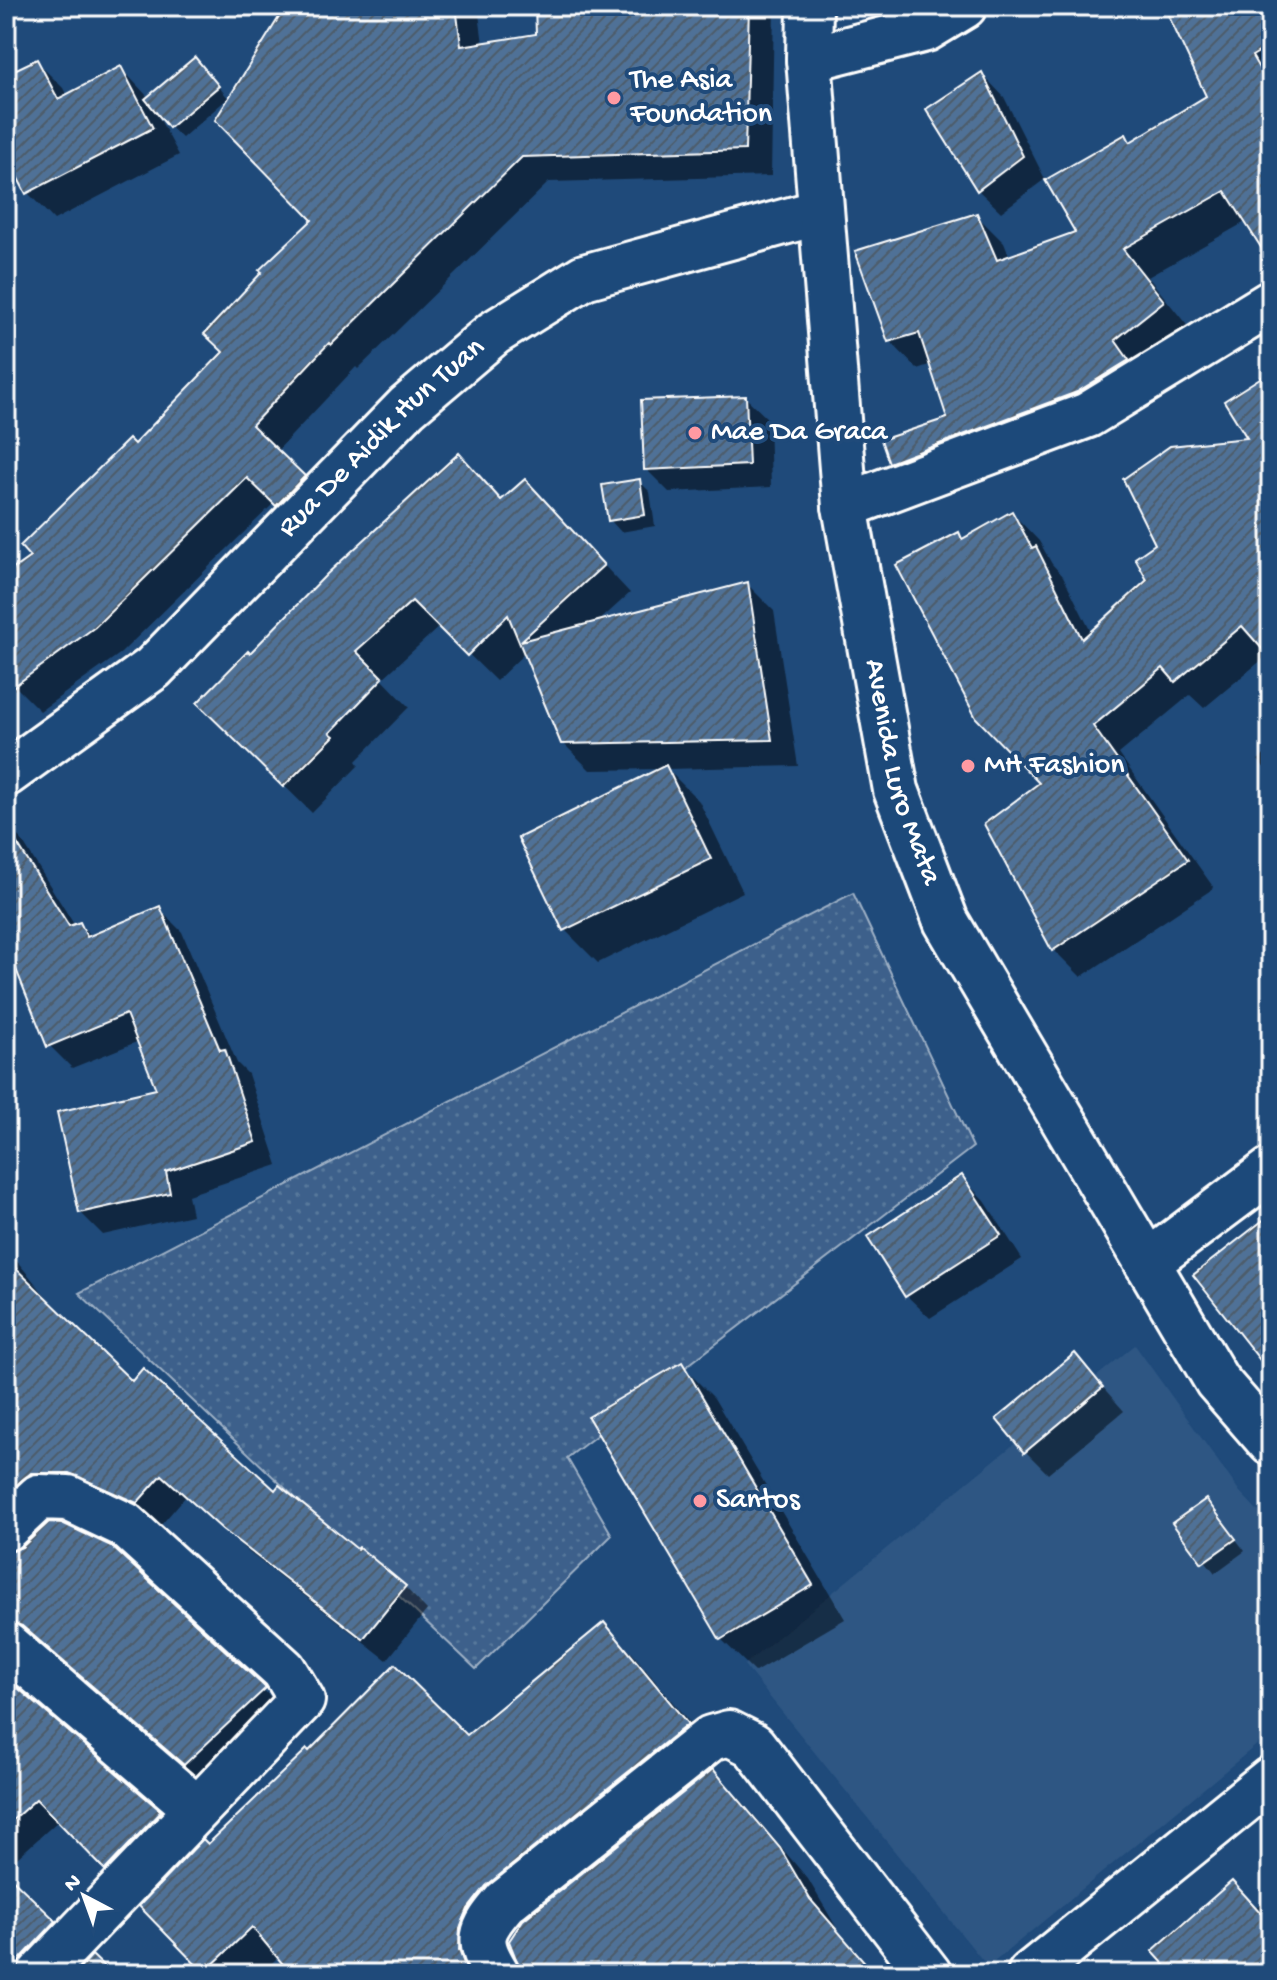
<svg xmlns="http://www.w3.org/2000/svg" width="1277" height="1980" font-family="'Gochi Hand',sans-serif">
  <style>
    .built { fill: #2e5683 }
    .grass { fill: url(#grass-dots); stroke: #9eb0c5; stroke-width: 2 }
    .shadow { fill: #0007 }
    .building { fill: url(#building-hatch); stroke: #fff; stroke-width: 2 }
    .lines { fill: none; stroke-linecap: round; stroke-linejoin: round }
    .street-casing { stroke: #fff; stroke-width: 50 }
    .secondary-casing { stroke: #fff; stroke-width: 50 }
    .street { stroke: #1f4a7a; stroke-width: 44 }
    .secondary { stroke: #1f4a7a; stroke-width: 44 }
    .poi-dot { fill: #ff9aa2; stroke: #1f4a7a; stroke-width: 3 }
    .labels { text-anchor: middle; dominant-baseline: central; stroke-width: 8; stroke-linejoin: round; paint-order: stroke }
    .poi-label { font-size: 30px; fill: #fff; stroke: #1f4a7a; text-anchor: start }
    .street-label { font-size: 30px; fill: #fff; stroke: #1f4a7a }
  </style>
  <defs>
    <pattern id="grass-dots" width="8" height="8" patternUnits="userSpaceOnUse" patternTransform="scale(2)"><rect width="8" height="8" fill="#3c618b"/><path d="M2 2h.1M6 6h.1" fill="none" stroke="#59799c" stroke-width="1.8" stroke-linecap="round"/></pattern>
    <pattern id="building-hatch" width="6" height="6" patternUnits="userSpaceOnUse" patternTransform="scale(2)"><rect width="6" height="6" fill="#507197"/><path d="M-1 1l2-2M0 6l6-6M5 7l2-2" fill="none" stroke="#4e5b6a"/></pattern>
  </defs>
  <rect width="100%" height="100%" fill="#1f4a7a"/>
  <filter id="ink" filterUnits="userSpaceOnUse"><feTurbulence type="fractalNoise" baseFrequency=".0125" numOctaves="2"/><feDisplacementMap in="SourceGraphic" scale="16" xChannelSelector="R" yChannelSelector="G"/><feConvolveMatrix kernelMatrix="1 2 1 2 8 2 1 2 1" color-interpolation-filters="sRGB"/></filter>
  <g filter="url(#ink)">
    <polygon class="built" points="1135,1345 1240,1492 1271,1525 1271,1733 988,1967 744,1665"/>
    <polygon class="grass" points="853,893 973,1147 567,1458 612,1535 476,1669 79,1293"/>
    <g class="shadow">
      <polygon points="288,6 478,6 483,44 538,36 537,6 774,6 771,176 549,182 358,369 356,367 277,451 330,503 303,530 274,503 121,653 40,711 17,688 6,695 6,577 33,557 225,353 315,220"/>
      <polygon points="924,6 1027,6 1010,16 998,12 984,16 953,35"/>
      <polygon points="1166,6 1240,6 1271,42 1271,259 1247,221 1148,277 1190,329 1140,369 918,489 891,462 950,419 932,364 917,369 890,341 976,215 1004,243 1010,258 1078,233 1126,137 1132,143 1209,96"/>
      <polygon points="36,61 63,88 67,96 121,68 149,98 206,71 228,98 182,138 157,114 179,155 54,220 28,193 11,160 6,163 6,77"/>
      <polygon points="982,74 1004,97 1045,179 1001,212 978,190"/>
      <polygon points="1271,373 1271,656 1269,654 1204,708 1190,695 1119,754 1214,888 1081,977 1054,950 986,825 1042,783 958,534 964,540 1012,513 1039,541 1052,564 1063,576 1092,634 1150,581 1157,544 1251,439"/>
      <polygon points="746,398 769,420 771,487 669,492 646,469"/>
      <polygon points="459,456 502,501 525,481 630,593 597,623 747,584 774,611 798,766 667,769 699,801 743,892 598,963 565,930 663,769 590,770 563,743 526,652 496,681 440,626 382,679 409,707 356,761 359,765 312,813 200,703"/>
      <polygon points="639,481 650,492 655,526 621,532 610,520"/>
      <polygon points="1271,750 1271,776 1258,760"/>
      <polygon points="6,825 21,839 75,926 80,924 93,937 159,909 182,932 237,1063 248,1074 278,1165 188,1195 192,1215 103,1235 80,1212 159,1091 139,1041 72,1068 49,1045 6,939"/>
      <polygon points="962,1178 985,1201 1022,1259 930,1318 907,1296"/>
      <polygon points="6,1248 64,1318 132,1384 275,1493 405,1587 427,1610 387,1660 247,1551 186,1496 161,1525 102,1497 54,1495 6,1540"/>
      <polygon points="1075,1356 1124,1411 1048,1474 1025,1451"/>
      <polygon points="681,1365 714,1398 845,1619 755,1672 721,1639 591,1418"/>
      <polygon points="1206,1501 1245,1551 1215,1573 1175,1523"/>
      <polygon points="110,1548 287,1712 208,1786 47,1648 34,1642 6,1659 6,1554"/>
      <polygon points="603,1625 632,1653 715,1753 518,1911 488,1974 293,1974 279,1956 261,1974 207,1974 142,1906 208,1846 467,1738"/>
      <polygon points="6,1680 160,1813 182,1835 128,1891 59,1820 6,1868"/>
      <polygon points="712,1771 741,1800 808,1879 838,1930 876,1974 524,1974"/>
      <polygon points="8,1877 78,1945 50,1974 6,1974"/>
      <polygon points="1232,1883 1256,1907 1271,1895 1271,1974 1175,1974"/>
    </g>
    <g class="building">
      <polygon points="286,6 456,6 461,46 536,34 535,6 749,6 745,150 522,157 331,345 329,343 252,425 305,476 276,506 247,478 95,627 6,692 6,574 30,557 20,546 129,439 134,444 223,352 204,334 262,272 259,270 312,220 215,120"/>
      <polygon points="1164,6 1271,6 1271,45 1252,56 1271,89 1271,263 1225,191 1123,249 1164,301 1115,340 1129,360 1077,392 889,463 881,440 947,418 919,333 888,342 855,251 977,213 997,260 1075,232 1045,180 1126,134 1130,142 1206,96"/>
      <polygon points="195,57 219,86 169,128 145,99"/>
      <polygon points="37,59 58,99 121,66 153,128 26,194 6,155 6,74"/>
      <polygon points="982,72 1023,156 977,191 926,109"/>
      <polygon points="1271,371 1271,659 1242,626 1175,682 1163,668 1093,726 1188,860 1052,951 984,824 1039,783 976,718 896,565 959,532 962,539 1012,511 1032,548 1036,546 1082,639 1147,580 1135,558 1155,544 1123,479 1170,446 1247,438 1224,401"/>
      <polygon points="746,396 749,465 644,470 641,400"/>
      <polygon points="459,453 501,500 525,479 604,565 521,641 748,582 772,740 561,744 508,615 467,656 412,601 356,651 383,678 330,733 334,736 283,787 197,703 248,651 250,653 327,574"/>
      <polygon points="640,479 645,515 608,521 602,485"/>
      <polygon points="666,765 711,859 563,931 518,838"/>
      <polygon points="6,826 69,926 80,922 87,937 160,906 220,1050 225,1049 256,1142 166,1172 170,1193 79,1213 57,1112 156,1089 126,1014 47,1047 6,944"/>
      <polygon points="962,1175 1001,1235 905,1297 867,1237"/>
      <polygon points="1271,1214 1271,1374 1193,1275"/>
      <polygon points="6,1259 132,1381 143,1368 275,1490 279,1485 357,1549 359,1547 406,1586 363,1639 222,1529 162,1475 137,1503 69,1473 31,1473 6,1494"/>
      <polygon points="1075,1353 1103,1387 1024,1453 996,1419"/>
      <polygon points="682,1362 813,1585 720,1640 588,1417"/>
      <polygon points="1206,1499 1236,1539 1202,1563 1172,1523"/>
      <polygon points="49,1522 62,1523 111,1546 266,1688 184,1765 22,1626 6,1621 6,1552 22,1547"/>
      <polygon points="604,1622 688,1724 486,1886 468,1909 460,1929 459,1950 468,1974 291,1974 252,1927 204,1973 139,1906 203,1839 208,1844 307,1749 309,1751 395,1664 467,1735"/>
      <polygon points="6,1678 161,1811 105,1870 36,1799 6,1826"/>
      <polygon points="713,1769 780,1848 810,1899 875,1974 522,1974 509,1941 523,1920"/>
      <polygon points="6,1873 56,1921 22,1957 16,1967 16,1974 6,1974"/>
      <polygon points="1232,1881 1271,1924 1271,1974 1173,1974 1152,1951"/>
      <polygon points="92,1955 112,1974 75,1974"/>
    </g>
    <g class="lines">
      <defs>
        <g id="street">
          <polyline points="809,59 926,29 964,6"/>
          <polyline points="845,506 1088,415 1271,303"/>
          <path id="s1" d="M 6,774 L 153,668 L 407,407 L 494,333 L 584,277 L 820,212"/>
          <polyline points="1147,1263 1271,1170"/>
          <polyline points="6,1528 39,1497 68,1498 125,1525 284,1670 302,1700 40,1974"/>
          <polyline points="6,1645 197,1809"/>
          <path d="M 497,1974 C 476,1940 480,1931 505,1902 L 711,1738 L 729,1733 L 753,1745 L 929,1974"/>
          <polyline points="1030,1974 1271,1779"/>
        </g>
        <g id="secondary">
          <path id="s2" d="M 810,6 L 809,59 L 845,506 L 896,790 L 946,921 L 1217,1381 L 1271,1443"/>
        </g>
      </defs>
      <use href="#street" class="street-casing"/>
      <use href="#secondary" class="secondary-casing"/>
      <use href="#street" class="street"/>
      <use href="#secondary" class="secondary"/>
    </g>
  </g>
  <g class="poi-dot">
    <circle cx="614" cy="98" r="8"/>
    <circle cx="695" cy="433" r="8"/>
    <circle cx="968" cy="766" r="8"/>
    <circle cx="700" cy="1501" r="8"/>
  </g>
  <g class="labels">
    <g class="poi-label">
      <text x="630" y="81">The Asia<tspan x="630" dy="34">Foundation</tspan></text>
      <text x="711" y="433">Mae Da Graca</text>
      <text x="984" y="766">MH Fashion</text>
      <text x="716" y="1501">Santos</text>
    </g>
    <g class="street-label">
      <text stroke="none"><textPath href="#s1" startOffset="506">Rua De Aidik Hun Tuan</textPath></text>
      <text stroke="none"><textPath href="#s2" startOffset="774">Avenida Luro Mata</textPath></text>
    </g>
  </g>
  <rect width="1277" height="1980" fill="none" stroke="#1f4a7a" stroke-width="32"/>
  <rect x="16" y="16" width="1245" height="1948" fill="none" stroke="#fff" stroke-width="3" filter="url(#ink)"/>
  <g transform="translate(84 1896) rotate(319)" stroke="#1f4a7a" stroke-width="6" paint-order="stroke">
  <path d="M0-6L14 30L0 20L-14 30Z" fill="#ffffff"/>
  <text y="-12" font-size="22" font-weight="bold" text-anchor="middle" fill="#ffffff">N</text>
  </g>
</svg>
